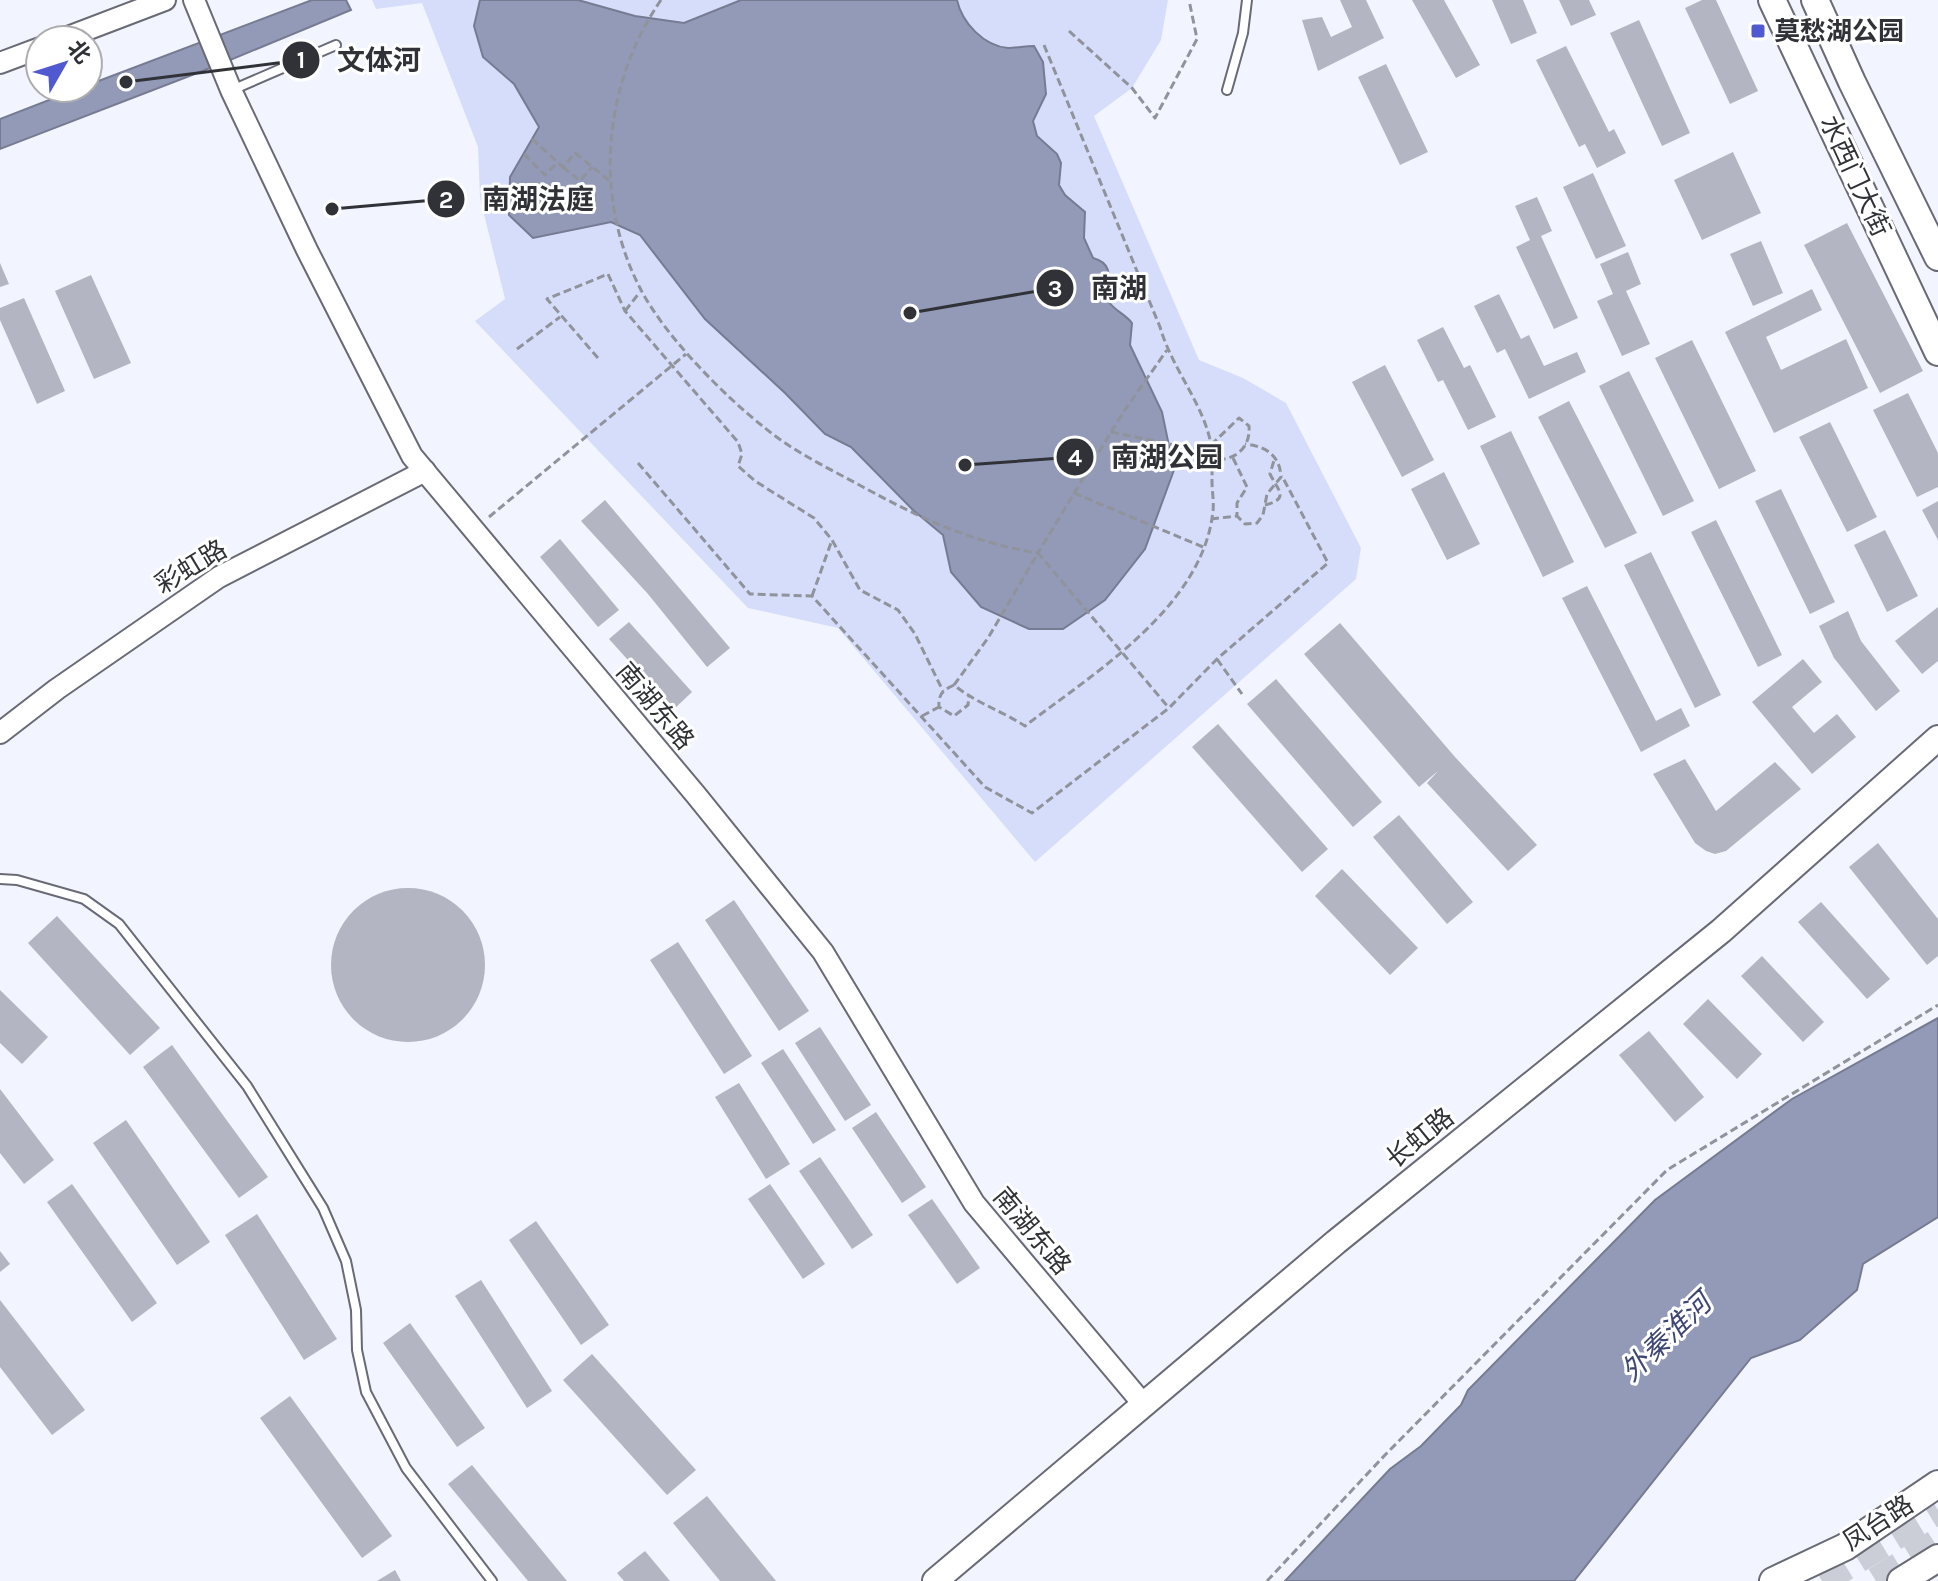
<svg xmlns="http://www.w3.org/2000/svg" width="1938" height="1581" font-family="Karla,'Noto Sans SC',sans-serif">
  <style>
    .green { fill: #d6ddfb }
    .water { fill: #939ab8; stroke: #767b91; stroke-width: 2 }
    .building { fill: #b3b6c2 }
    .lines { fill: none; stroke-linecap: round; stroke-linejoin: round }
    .trunk-tunnel { stroke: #cbced7; stroke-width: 28; stroke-dasharray: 28 14; stroke-linecap: butt }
    .service-casing { stroke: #686a75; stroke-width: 12 }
    .tertiary-casing { stroke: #686a75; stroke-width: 24 }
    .secondary-casing { stroke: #686a75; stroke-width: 28 }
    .primary-casing { stroke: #686a75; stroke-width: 30 }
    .path { stroke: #91939a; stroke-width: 3; stroke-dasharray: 8 4; stroke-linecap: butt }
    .service { stroke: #fff; stroke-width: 8 }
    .tertiary { stroke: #fff; stroke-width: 20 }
    .secondary { stroke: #fff; stroke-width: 24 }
    .primary { stroke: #fff; stroke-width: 26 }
    .poi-dot { fill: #5059cf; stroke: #fff; stroke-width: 3 }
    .labels { text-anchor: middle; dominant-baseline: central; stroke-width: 6; stroke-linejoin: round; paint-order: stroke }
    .poi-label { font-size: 26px; font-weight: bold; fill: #313237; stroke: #fff; text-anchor: start }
    .street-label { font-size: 26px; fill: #313237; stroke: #fff }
    .water-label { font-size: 28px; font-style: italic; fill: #3e4672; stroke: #fff }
    .leader { fill: none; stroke: #313237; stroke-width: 3 }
    .callout-dot { fill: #313237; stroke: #fff; stroke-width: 3 }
    .mark-label { font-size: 24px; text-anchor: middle; font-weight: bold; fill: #fff }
    .callout-label { font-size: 28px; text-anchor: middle; font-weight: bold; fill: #313237; stroke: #fff; stroke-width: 6; stroke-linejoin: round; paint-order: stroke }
  </style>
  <rect width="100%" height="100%" fill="#f2f5ff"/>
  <polygon class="green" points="372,0 1168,0 1161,40 1132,88 1094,116 1199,360 1243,378 1286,403 1361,548 1356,579 1035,862 838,628 748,608 475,321 505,299 480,198 478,147 422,3 376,9"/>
  <g class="water">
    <polygon points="312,0 346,0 351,10 218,65 0,149 0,119 80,88 88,88 88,85"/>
    <path d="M 480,0 L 578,0 L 635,16 L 684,23 L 741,0 L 957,0 C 962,23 984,46 1008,48 C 1016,48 1026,46 1034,46 L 1043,62 L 1046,94 L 1033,121 L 1037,136 L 1057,154 L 1061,163 L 1059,185 L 1065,195 L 1085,212 L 1084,238 L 1093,258 C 1116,264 1107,282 1108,301 C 1115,311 1125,314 1132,323 L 1130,345 L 1162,412 L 1174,470 L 1145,549 L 1105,600 L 1063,629 L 1029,629 L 981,607 L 951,572 L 943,535 L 913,510 L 851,447 L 825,434 L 785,393 L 705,319 L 640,235 L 611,222 L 533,238 L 509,215 L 510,177 L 539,127 L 514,84 L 483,57 L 474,26 Z"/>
    <polygon points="1938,1018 1938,1217 1863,1264 1857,1290 1800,1340 1751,1358 1574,1581 1285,1581 1390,1469 1421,1446 1461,1405 1468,1390 1655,1200 1792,1099"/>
  </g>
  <g class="building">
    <polygon points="1340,0 1366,0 1384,38 1318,71 1302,20 1322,17 1331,37 1352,27"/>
    <polygon points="1412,0 1444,0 1480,65 1456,78"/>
    <polygon points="1492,0 1523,0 1537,33 1511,44"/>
    <polygon points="1559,0 1589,0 1596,15 1571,26"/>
    <polygon points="1702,0 1716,0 1758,91 1730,104 1685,8"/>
    <polygon points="1639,20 1690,133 1662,146 1610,33"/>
    <polygon points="1566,46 1609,132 1614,129 1626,153 1597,168 1585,144 1579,147 1536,60"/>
    <polygon points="1386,64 1428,152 1400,165 1358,77"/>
    <polygon points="1733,152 1761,213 1702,240 1674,180"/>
    <polygon points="1593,173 1626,246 1596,259 1563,187"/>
    <polygon points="1537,197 1552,231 1541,236 1578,318 1554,329 1516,247 1530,240 1515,206"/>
    <polygon points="1847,223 1923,371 1880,393 1804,245"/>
    <polygon points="1761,241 1783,293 1753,306 1730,254"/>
    <polygon points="1628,252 1641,284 1626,291 1650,344 1622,356 1597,301 1613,294 1600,264"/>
    <polygon points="0,263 9,284 0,287"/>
    <polygon points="91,275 131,363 94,379 55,291"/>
    <polygon points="1812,289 1822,310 1766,337 1781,370 1846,339 1868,388 1774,433 1725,332"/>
    <polygon points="1499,294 1521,339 1529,335 1544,366 1577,352 1586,372 1529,399 1505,349 1497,353 1474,306"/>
    <polygon points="24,298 65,391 37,404 0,320 0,308"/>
    <polygon points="1443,327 1464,368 1470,365 1496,417 1468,430 1443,380 1438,382 1417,340"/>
    <polygon points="1692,340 1756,471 1719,489 1655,358"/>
    <polygon points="1385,365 1434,460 1402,477 1352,382"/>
    <polygon points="1629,371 1694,501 1663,516 1599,386"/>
    <polygon points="1908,393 1938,453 1938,487 1917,497 1873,410"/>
    <polygon points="1569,401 1637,533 1605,548 1538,417"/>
    <polygon points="1830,422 1877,517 1847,532 1799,437"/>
    <polygon points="1511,431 1574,562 1543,577 1480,446"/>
    <polygon points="1444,472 1480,544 1447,560 1411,489"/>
    <polygon points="1781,489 1835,602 1810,614 1755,501"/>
    <polygon points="605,500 730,648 707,667 648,594 581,521"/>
    <polygon points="1938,501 1938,540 1922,510"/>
    <polygon points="1716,520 1782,655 1758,667 1691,532"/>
    <polygon points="1885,530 1918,596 1887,612 1854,545"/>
    <polygon points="560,539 619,610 598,627 540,557"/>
    <polygon points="1651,552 1721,695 1695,708 1624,565"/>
    <polygon points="1587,586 1656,721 1681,708 1690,726 1641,752 1562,598"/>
    <polygon points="1938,607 1938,661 1922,674 1895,641"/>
    <polygon points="1848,611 1861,641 1900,691 1876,711 1834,658 1819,626"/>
    <polygon points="629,622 692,692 673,710 609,639"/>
    <polygon points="1340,623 1455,757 1537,845 1508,871 1427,783 1438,771 1419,787 1304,654"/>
    <polygon points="1803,659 1822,682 1792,707 1814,733 1837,714 1856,737 1812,774 1752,702"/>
    <polygon points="1276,679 1382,802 1353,827 1247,704"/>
    <polygon points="1218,724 1328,849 1302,872 1192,747"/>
    <polygon points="1685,759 1716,811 1775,762 1801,789 1726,851 1715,854 1706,851 1695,843 1653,774"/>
    <polygon points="1399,815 1473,902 1447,924 1373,837"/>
    <polygon points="1878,843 1938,919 1938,956 1927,965 1849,867"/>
    <polygon points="1342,869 1418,948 1390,975 1315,896"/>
    <circle cx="408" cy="965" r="77"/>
    <polygon points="734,900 809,1011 779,1031 705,920"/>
    <polygon points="1821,902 1890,979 1867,999 1798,922"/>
    <polygon points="57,916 160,1028 130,1055 28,943"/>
    <polygon points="678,942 752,1056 724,1074 650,960"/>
    <polygon points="1762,956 1824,1022 1803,1042 1741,976"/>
    <polygon points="0,990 48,1037 22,1064 0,1043"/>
    <polygon points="1708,999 1762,1054 1737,1079 1683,1024"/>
    <polygon points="820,1027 871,1105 845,1121 795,1043"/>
    <polygon points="1649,1031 1704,1097 1675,1122 1619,1055"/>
    <polygon points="172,1045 268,1177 239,1198 143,1067"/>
    <polygon points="783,1049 836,1130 813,1144 761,1063"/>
    <polygon points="739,1083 790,1164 766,1179 715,1097"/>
    <polygon points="0,1089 54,1160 24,1184 0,1153"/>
    <polygon points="876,1112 926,1187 902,1203 852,1128"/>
    <polygon points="126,1120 210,1242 177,1265 93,1143"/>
    <polygon points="820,1157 873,1235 852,1249 799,1171"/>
    <polygon points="72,1184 157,1303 132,1322 47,1202"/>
    <polygon points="770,1184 825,1264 803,1279 748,1199"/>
    <polygon points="932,1199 980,1268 957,1284 908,1215"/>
    <polygon points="257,1214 337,1339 304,1360 225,1235"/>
    <polygon points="536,1221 609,1325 581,1345 509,1240"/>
    <polygon points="0,1251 10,1264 0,1272"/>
    <polygon points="481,1280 552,1391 527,1408 455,1296"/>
    <polygon points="0,1300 85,1410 52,1435 0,1367"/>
    <polygon points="410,1323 485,1428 457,1447 383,1343"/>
    <polygon points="592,1354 696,1470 667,1495 563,1380"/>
    <polygon points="290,1396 392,1536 362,1558 260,1418"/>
    <polygon points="472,1465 567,1581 528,1581 448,1484"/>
    <polygon points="707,1496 776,1581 720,1581 673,1523"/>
    <polygon points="645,1551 670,1581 624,1581 617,1573"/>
    <polygon points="395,1570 401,1581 377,1581"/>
  </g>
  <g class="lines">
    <g class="trunk-tunnel">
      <polyline points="1822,1581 1938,1510"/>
      <polyline points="1876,1581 1938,1542"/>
    </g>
    <defs>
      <g id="service">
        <polyline points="232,90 336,45"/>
        <polyline points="1227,90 1243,33 1247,0"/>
        <polyline points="0,879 17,880 84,899 119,924 247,1086 323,1208 346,1261 356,1310 357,1350 366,1392 406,1468 492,1581"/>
      </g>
      <g id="tertiary">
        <polyline points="194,0 231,90 307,250 412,456 696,795 823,952 974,1203 1144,1405"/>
        <polyline points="60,40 165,0"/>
        <polyline points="0,63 40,48"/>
        <polyline points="0,733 57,689 219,577 425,471"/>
      </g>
      <polyline id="secondary" points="935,1581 1336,1242 1721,931 1938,738"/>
      <g id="primary">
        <polyline points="1772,0 1938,352"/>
        <polyline points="1815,0 1852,82 1938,257"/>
        <polyline points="1773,1581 1845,1547 1938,1484"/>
        <polyline points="1901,1581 1938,1558"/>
      </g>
    </defs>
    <use href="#service" class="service-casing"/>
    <use href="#tertiary" class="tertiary-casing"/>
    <use href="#secondary" class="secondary-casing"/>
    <use href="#primary" class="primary-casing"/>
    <g class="path">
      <path d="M 661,0 C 603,84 593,197 640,288 C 664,335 723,395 765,428 C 794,452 830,469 863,487 C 922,519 971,542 1038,553 L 1122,414 L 1167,350"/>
      <polyline points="1069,31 1132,88 1155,118 1197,39 1189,0"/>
      <path d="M 1044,45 L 1160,327 C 1171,365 1197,396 1208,432 C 1213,448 1212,465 1212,481 C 1212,491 1214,501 1213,511 C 1203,607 1094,673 1025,726 C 1002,711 976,703 954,685 L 988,638 L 1038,553 L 1169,708"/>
      <polyline points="532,139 563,167 575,153 611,182"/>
      <polyline points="524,154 545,175 558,162"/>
      <polyline points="563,167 580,181 592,167"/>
      <polyline points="625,311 640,292"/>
      <polyline points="517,349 560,317"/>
      <polyline points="598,358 547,299 608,274 625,311 738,442 742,454 738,466 755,481 814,518 832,540 860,590 898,610 915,634 943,691"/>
      <polyline points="1111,432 1212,453"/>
      <path d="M 1211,445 L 1239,418 L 1249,426 C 1251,449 1233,462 1212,459"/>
      <polyline points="1233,458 1247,487 1237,503 1237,516"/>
      <polyline points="638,463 750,594 812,596 985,787 1032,813 1169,708 1217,659 1328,563 1282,476"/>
      <polyline points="1074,493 1203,547"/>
      <path d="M 1265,505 C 1291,499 1277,489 1270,474 L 1275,457"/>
      <polyline points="489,517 686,354"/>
      <path d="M 1211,519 L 1237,516 L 1245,524 L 1257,523 L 1263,515 L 1267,494 L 1281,477 C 1280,455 1265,446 1245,444"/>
      <polyline points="812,596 832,540"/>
      <polyline points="1217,659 1242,694"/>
      <path d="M 954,685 C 943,690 938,694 939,707 L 954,716 L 968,705 L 969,696"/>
      <polyline points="922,716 939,707"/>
      <polyline points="1267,1581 1385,1455 1667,1170 1938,1005"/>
    </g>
    <use href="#service" class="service"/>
    <use href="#tertiary" class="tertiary"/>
    <use href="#secondary" class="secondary"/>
    <use href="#primary" class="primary"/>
  </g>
  <rect class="poi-dot" x="1750" y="23" width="16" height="16" rx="4"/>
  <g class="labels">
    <g class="poi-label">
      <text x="1774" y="31">莫愁湖公园</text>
    </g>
    <g class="street-label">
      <text transform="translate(1855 176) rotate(65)">水西门大街</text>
      <text transform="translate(191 567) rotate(-31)">彩虹路</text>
      <text transform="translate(655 706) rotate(50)">南湖东路</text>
      <text transform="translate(1420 1138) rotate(-39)">长虹路</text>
      <text transform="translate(1032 1231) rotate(50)">南湖东路</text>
      <text transform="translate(1878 1523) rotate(-33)">凤台路</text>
    </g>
    <g class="water-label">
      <text transform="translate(1666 1337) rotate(-44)">外秦淮河</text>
    </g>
  </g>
  <path class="leader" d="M126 82L301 60M332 209L446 199M910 313L1055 288M965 465L1075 457"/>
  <g class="callout-dot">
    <circle cx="126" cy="82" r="8"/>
    <circle cx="332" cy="209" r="8"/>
    <circle cx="910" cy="313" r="8"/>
    <circle cx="965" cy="465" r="8"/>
    <circle cx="301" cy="60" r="20"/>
    <circle cx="446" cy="199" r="20"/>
    <circle cx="1055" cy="288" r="20"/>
    <circle cx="1075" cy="457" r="20"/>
  </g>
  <g class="mark-label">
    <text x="301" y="68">1</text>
    <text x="446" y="208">2</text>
    <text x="1055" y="297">3</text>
    <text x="1075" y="466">4</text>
  </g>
  <g class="callout-label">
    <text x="379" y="70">文体河</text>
    <text x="538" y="209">南湖法庭</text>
    <text x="1119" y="298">南湖</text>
    <text x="1167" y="467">南湖公园</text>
  </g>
  <g transform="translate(64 64) rotate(51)"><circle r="38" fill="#ffffff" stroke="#adadaf" stroke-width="2"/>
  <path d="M0-6L14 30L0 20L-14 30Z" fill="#5059cf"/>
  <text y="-12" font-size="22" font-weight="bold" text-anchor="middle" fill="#313237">北</text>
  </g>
</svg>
